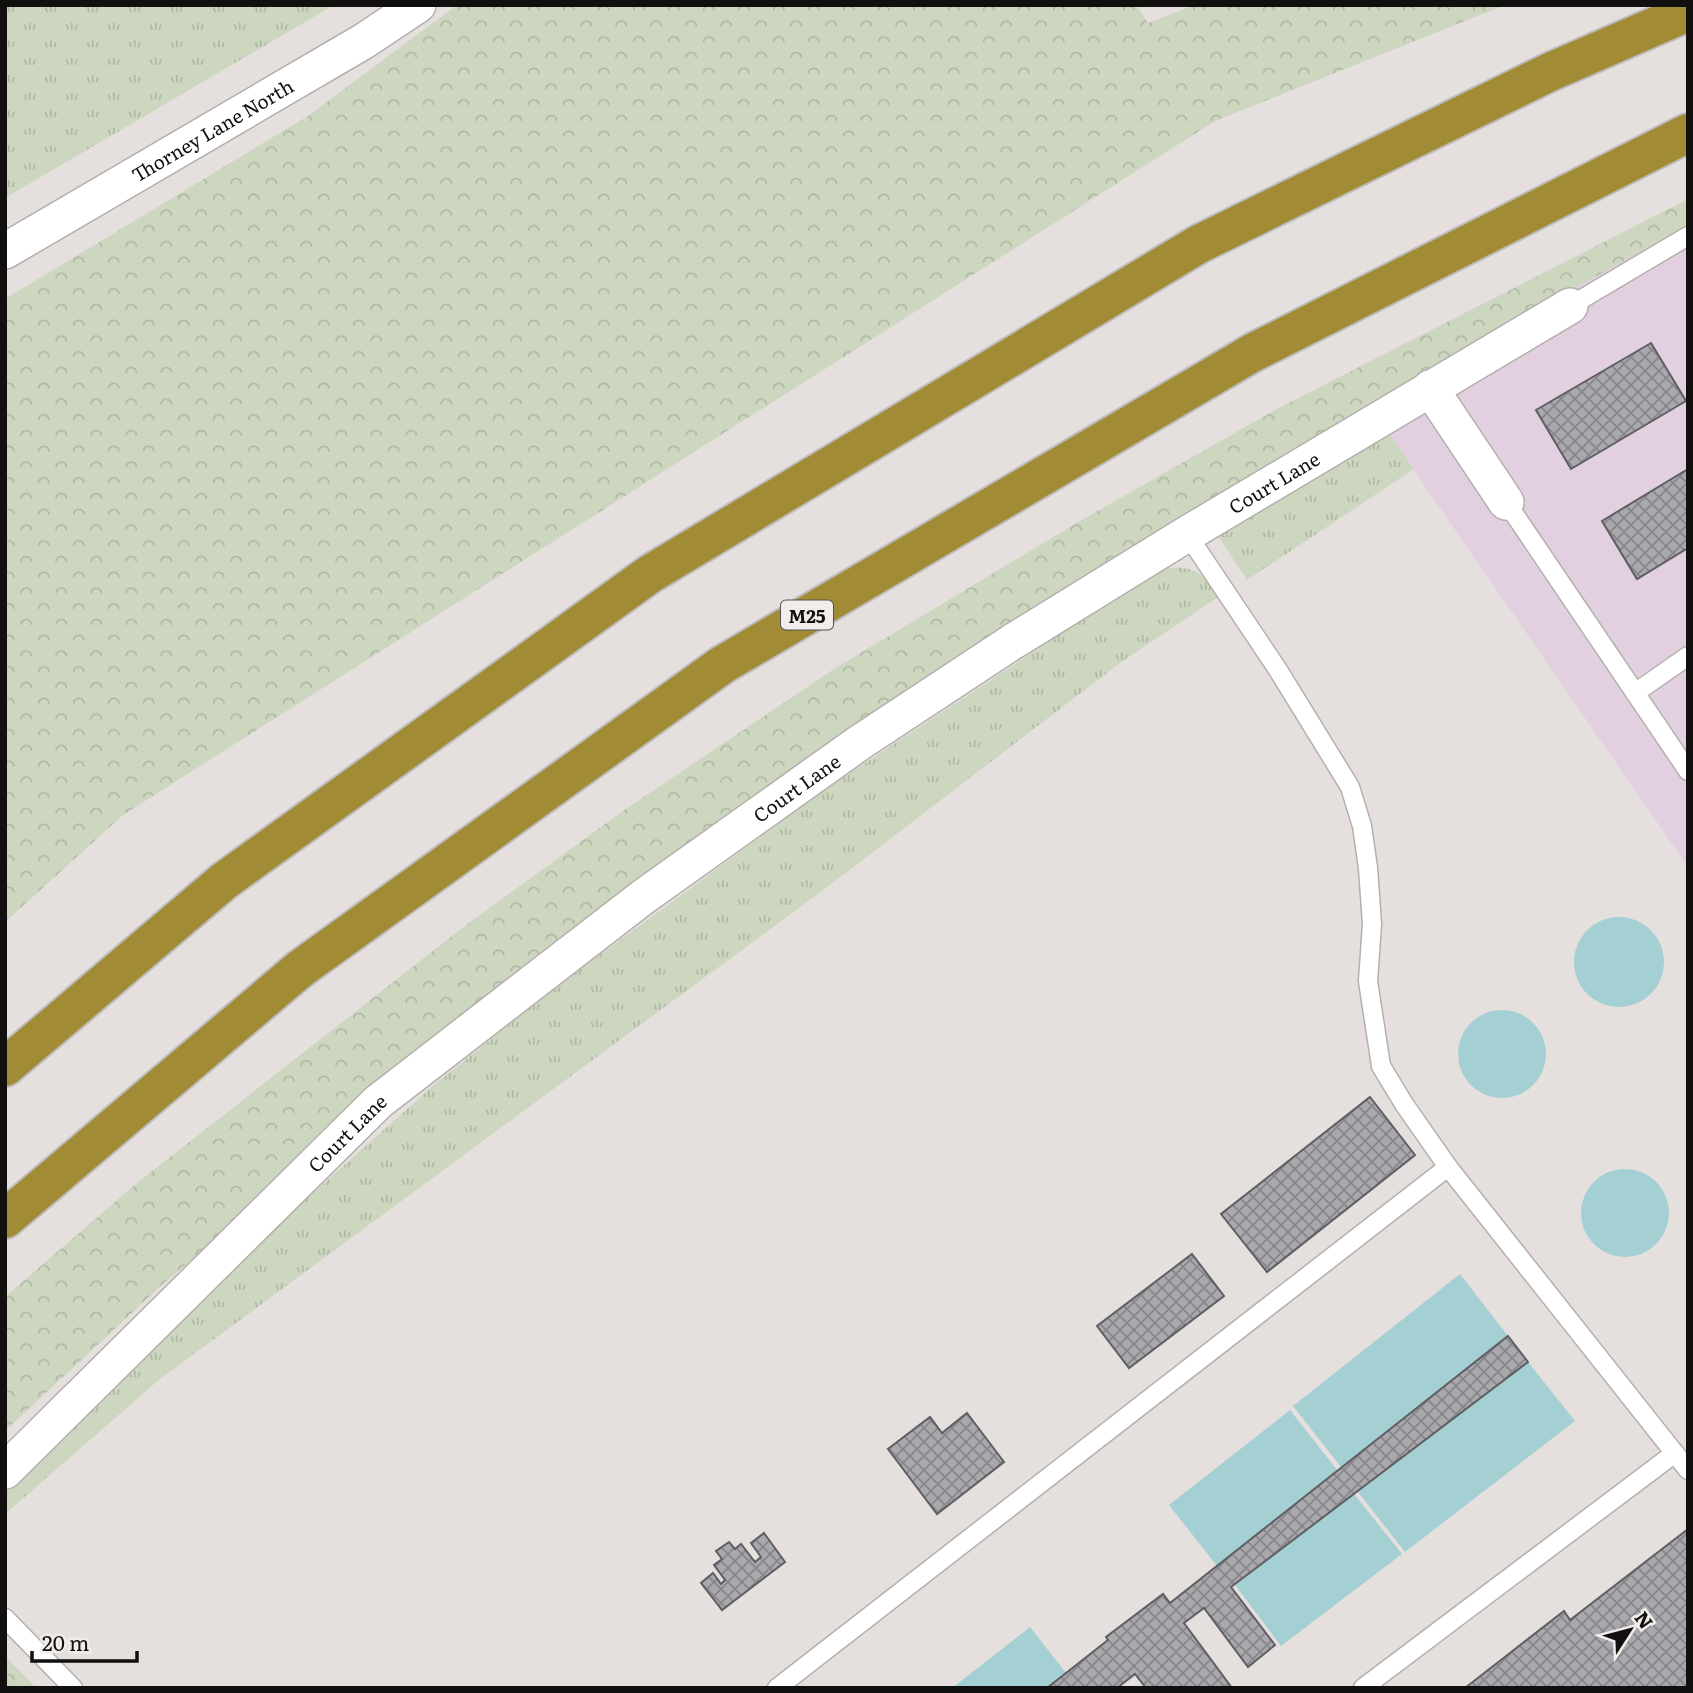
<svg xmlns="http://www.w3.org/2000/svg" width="1693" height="1693" font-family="Literata,serif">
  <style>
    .commercial { fill: #e2d0e1 }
    .grass { fill: url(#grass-tufts) }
    .forest { fill: url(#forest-crowns) }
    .water { fill: #a4d0d3 }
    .building { fill: url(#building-cross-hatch); stroke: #5f5e63; stroke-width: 2 }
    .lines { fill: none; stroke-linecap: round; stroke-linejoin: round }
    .lane-casing { stroke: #b5afad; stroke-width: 21 }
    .street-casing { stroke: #b5afad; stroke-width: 38 }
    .highway-casing { stroke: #bdbcbc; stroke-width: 42 }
    .lane { stroke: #fff; stroke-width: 18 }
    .street { stroke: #fff; stroke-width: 35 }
    .highway { stroke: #a18b35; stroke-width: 38 }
    .labels { text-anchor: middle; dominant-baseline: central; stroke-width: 7; stroke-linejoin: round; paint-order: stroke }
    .shield { fill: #f2ecea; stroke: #555251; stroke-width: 2 }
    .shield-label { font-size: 18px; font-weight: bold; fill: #12100f }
    .street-label { font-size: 19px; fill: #12100f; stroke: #f2ecea }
  </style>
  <defs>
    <pattern id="grass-tufts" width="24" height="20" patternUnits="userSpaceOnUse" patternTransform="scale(1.75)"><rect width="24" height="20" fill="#cdd7c0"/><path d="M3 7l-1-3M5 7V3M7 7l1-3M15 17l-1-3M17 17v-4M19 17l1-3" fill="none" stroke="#afb8a4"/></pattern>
    <pattern id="forest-crowns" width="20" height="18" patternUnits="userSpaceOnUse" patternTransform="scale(1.75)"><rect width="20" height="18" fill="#cdd7c0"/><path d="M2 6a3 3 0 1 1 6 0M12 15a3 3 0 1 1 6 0" fill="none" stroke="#afb8a4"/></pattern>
    <pattern id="building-cross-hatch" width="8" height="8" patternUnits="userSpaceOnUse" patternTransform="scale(1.75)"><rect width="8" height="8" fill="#a8a8ad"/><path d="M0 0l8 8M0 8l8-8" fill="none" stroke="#87878b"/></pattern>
  </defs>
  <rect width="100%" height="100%" fill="#e5dfdd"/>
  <polygon class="commercial" points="1688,225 1688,867 1395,443 1373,401"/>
  <g class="grass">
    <polygon points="5,5 334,5 5,198"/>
    <polygon points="1389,433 1414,469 1247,580 1218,536"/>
    <path d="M 1169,568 C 1197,566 1204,575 1218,597 L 1120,663 L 830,885 L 160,1379 L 5,1514 L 5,1489 L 246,1253 L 434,1085 L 556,987 L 823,791 L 1157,570 Z"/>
  </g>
  <g class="forest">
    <polygon points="457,5 1136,5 1148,23 1195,5 1505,5 1215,121 123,815 5,922 5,299 308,116"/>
    <polygon points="1688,199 1688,225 1373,401 1154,547 496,1003 164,1283 5,1431 5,1297 137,1183 462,928 623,811 834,669 1080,521 1277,409"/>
    <polygon points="5,1656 36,1688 5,1688"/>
  </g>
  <g class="water">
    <circle cx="1619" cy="962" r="45"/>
    <circle cx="1502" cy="1054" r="44"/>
    <circle cx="1625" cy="1213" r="44"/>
    <polygon points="1460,1274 1508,1336 1341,1467 1293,1406"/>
    <polygon points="1528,1362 1575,1421 1405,1552 1358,1492"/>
    <polygon points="1290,1410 1338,1471 1217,1566 1169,1505"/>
    <polygon points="1354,1494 1402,1554 1281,1646 1235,1585"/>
    <polygon points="1030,1627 1066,1673 1047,1688 952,1688"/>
  </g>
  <g class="building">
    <polygon points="1651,343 1686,401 1571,469 1536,410"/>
    <polygon points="1688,469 1688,548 1637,579 1602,521"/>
    <polygon points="1370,1097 1415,1155 1267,1272 1221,1214"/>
    <polygon points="1192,1254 1224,1296 1129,1368 1097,1326"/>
    <polygon points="1508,1336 1528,1362 1231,1587 1275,1645 1248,1667 1204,1608 1184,1623 1232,1688 1146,1688 1135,1674 1117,1688 1047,1688 1108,1640 1106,1637 1163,1594 1170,1603"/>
    <polygon points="967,1413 1004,1462 937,1514 888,1449 930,1417 942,1433"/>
    <polygon points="1688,1529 1688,1688 1465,1688 1564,1611 1570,1620"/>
    <polygon points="764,1533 785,1562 722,1610 701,1583 713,1573 721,1584 725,1580 714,1565 722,1559 716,1551 729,1542 735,1549 741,1544 755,1562 761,1557 751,1543"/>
  </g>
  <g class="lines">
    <defs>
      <g id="lane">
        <polyline points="1570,306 1688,236"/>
        <polyline points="1506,502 1688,771"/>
        <polyline points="1187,534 1278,670 1350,787 1362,826 1368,868 1372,924 1368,981 1381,1066 1404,1104 1448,1167"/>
        <polyline points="1635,693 1688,656"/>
        <polyline points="5,1618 73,1688"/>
        <polyline points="777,1688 1448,1167 1688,1470"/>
        <polyline points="1363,1688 1675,1453"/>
      </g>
      <g id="street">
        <path id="s1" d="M 5,251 L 364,41 L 418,5"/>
        <polyline points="1430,388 1506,502"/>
        <path id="s2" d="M 5,1471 L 378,1102 L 643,897 L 859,743 L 1012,642 L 1187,534 L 1570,306"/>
      </g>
      <g id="highway">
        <polyline points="5,1067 224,881 650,574 1199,244 1550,72 1688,12"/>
        <polyline points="5,1219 300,969 722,665 1252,353 1688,133"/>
      </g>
    </defs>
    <use href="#lane" class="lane-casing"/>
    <use href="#street" class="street-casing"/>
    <use href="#highway" class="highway-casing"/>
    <use href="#lane" class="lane"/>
    <use href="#street" class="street"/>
    <use href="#highway" class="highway"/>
  </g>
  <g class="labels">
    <rect class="shield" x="781" y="600.5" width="52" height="29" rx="5"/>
    <g class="shield-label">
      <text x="807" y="615">M25</text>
    </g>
    <g class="street-label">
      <text stroke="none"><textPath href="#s1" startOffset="240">Thorney Lane North</textPath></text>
      <text stroke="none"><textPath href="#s2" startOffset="1615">Court Lane</textPath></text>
      <text stroke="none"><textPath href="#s2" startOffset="1048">Court Lane</textPath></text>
      <text stroke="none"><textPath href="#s2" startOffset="481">Court Lane</textPath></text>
    </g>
  </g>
  <rect width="1693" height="1693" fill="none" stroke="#12100f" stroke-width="14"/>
  <g transform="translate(1630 1630) rotate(54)" stroke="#f2ecea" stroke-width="5" paint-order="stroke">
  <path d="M0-5L12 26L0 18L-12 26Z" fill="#12100f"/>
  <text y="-10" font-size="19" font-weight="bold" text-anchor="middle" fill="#12100f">N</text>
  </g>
  <path d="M32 1651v10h105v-10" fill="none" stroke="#12100f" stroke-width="3.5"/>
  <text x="42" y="1651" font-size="21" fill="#12100f" stroke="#f2ecea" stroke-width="5" paint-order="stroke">20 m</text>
</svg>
